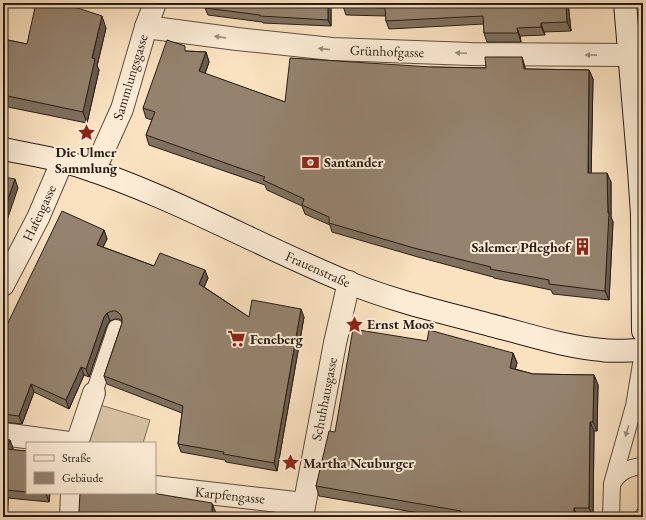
<svg xmlns="http://www.w3.org/2000/svg" width="646" height="520" font-family="'EB Garamond',serif">
  <style>
    .green { fill: #d6c1a3; stroke: #7f6f5d }
    .lines { fill: none; stroke-linecap: round; stroke-linejoin: round }
    .lane-casing { stroke: #5c4e41; stroke-width: 18 }
    .street-casing { stroke: #5c4e41; stroke-width: 24 }
    .secondary-casing { stroke: #281d17; stroke-width: 24 }
    .lane { stroke: #fcecd6; stroke-width: 16 }
    .street { stroke: #fcecd6; stroke-width: 22 }
    .secondary { stroke: #fcecd6; stroke-width: 22 }
    .wall { fill: #80715f; stroke: #281d17 }
    .shaded-wall { fill: #685c4e; stroke: #281d17 }
    .building { fill: #95836f; stroke: #281d17 }
    .oneway { fill: #9d8f80 }
    .labels { text-anchor: middle; dominant-baseline: central; stroke-width: 4; stroke-linejoin: round; paint-order: stroke }
    .street-label { font-size: 14px; fill: #281d17; stroke: #fcecd6 }
    .poi-label { font-size: 14px; font-weight: bold; fill: #281d17; stroke: #fcecd6; text-anchor: start }
  </style>
  <rect width="100%" height="100%" fill="#fae2c0"/>
  <filter id="stains"><feTurbulence type="fractalNoise" baseFrequency=".005" numOctaves="4"/><feColorMatrix values="0 0 0 0 .2 0 0 0 0 .09 0 0 0 0 .02 0 0 0 .5 -.17"/></filter>
  <radialGradient id="worn" r=".72"><stop offset=".6" stop-color="#630" stop-opacity="0"/><stop offset="1" stop-color="#630" stop-opacity=".3"/></radialGradient>
  <polygon class="green" points="97,404 150,420 143,443 85,443"/>
  <g class="lines">
    <defs>
      <g id="lane">
        <polyline points="94,393 116,328"/>
        <path d="M 613,483 C 619,471 630,467 643,466"/>
        <polyline points="611,517 612,484 634,406 643,352"/>
        <polyline points="642,517 643,516"/>
      </g>
      <g id="street">
        <polyline points="146,27 237,39 332,49 471,54 630,55"/>
        <polyline points="94,171 122,109 146,27 155,3"/>
        <polyline points="3,285 38,218 62,162"/>
        <polyline points="3,434 69,443"/>
        <polyline points="77,443 94,393"/>
        <polyline points="155,487 304,504"/>
        <polyline points="71,517 72,493"/>
        <polyline points="302,517 335,343 349,282"/>
      </g>
      <g id="secondary">
        <polyline points="625,3 639,170 642,214 643,331"/>
        <path d="M 3,149 C 28,154 54,158 79,166 C 172,196 257,245 347,282 C 393,301 442,312 490,325 C 527,334 564,347 602,350 C 616,352 630,350 643,350"/>
      </g>
    </defs>
    <use href="#lane" class="lane-casing"/>
    <use href="#street" class="street-casing"/>
    <use href="#secondary" class="secondary-casing"/>
    <use href="#lane" class="lane"/>
    <use href="#street" class="street"/>
    <use href="#secondary" class="secondary"/>
  </g>
  <g class="wall">
    <polygon points="331,3 331,26 263,23 262,22 208,15 205,8"/>
    <polygon points="568,3 571,31 544,32 545,35 520,36 521,42 487,42 484,33 484,24 389,29 386,21 386,16 346,15 343,6"/>
    <polygon points="106,28 97,66 99,70 87,123 3,106 3,39 27,44"/>
    <polygon points="186,51 206,52 209,62 205,74 285,102 431,67 486,68 522,57 525,69 589,70 593,79 591,173 611,182 611,217 613,222 609,300 553,294 551,290 494,278 493,277 418,257 332,232 330,225 305,214 302,206 267,190 265,185 149,145 146,135 152,120 146,118 143,108"/>
    <polygon points="104,230 107,239 103,247 154,266 208,278 204,287 249,317 304,317 277,471 226,462 225,460 181,452 178,444 182,413 107,384 104,376 122,323 122,321 119,319 115,319 110,321 107,325 89,377 84,375 69,409 34,392 22,424 3,422 3,333"/>
    <polygon points="513,353 517,363 515,369 533,374 594,375 598,385 597,431 594,431 593,517 442,517 319,496 316,486 335,432"/>
    <polygon points="3,439 13,448 13,450 27,451 27,493 50,493 49,502 8,498 7,517 3,517"/>
  </g>
  <g class="shaded-wall">
    <polygon points="328,3 331,3 331,26 328,20"/>
    <polygon points="566,3 568,3 571,31 567,22"/>
    <polygon points="102,16 106,28 97,66 99,70 87,123 83,112 92,58"/>
    <polygon points="541,23 545,35 541,27"/>
    <polygon points="517,28 520,36 521,42 518,33"/>
    <polygon points="206,52 209,62 202,81 199,71"/>
    <polygon points="522,57 525,67 527,79 524,69"/>
    <polygon points="589,70 593,79 591,182 588,173"/>
    <polygon points="607,173 611,182 611,217 613,222 609,300 605,291 608,213"/>
    <polygon points="15,179 18,188 3,232 3,214"/>
    <polygon points="104,230 107,239 100,253 97,245"/>
    <polygon points="205,270 208,278 202,292 199,284"/>
    <polygon points="301,309 304,317 277,471 274,463"/>
    <polygon points="107,313 110,321 107,325 89,377 86,369 104,317"/>
    <polygon points="513,353 517,363 513,378 510,368"/>
    <polygon points="81,367 84,375 69,409 66,400"/>
    <polygon points="594,375 598,385 597,431 593,422"/>
    <polygon points="31,384 34,392 22,424 19,416"/>
    <polygon points="590,422 594,431 593,517 589,508"/>
    <polygon points="10,440 13,448 10,457 7,449"/>
    <polygon points="5,490 8,498 7,517 4,517"/>
    <polygon points="46,493 50,493 49,502 46,494"/>
    <polygon points="212,503 216,513 216,517 212,517"/>
    <polygon points="574,508 577,517 574,517"/>
  </g>
  <g class="building">
    <polygon points="36,3 62,3 102,16 92,58 95,59 83,112 3,95 3,39 27,44"/>
    <polygon points="206,3 328,3 328,20 260,16 260,15 205,8"/>
    <polygon points="343,3 566,3 567,22 541,23 541,27 517,28 518,33 484,33 483,16 386,21 385,8 343,6"/>
    <polygon points="167,40 185,46 185,51 206,52 199,71 285,102 290,58 431,67 486,68 485,57 522,57 524,69 589,70 588,173 607,173 608,213 609,213 605,291 549,284 549,280 490,269 491,267 414,248 329,223 329,217 302,205 304,199 263,180 265,177 146,135 155,112 143,108"/>
    <polygon points="3,177 15,179 3,214"/>
    <polygon points="62,211 104,230 97,245 154,266 160,253 205,270 199,284 249,317 252,300 301,309 274,463 223,454 224,452 178,444 183,406 104,376 122,323 122,318 120,314 116,311 112,311 107,313 104,317 86,369 81,367 66,400 31,384 19,416 3,414 3,333"/>
    <polygon points="353,329 427,341 429,330 513,353 510,368 533,374 594,375 593,422 590,422 589,508 574,508 574,517 461,517 461,511 316,486 329,431 335,432"/>
    <polygon points="3,439 10,440 7,449 27,451 27,492 5,490 4,517 3,517"/>
    <polygon points="35,493 46,493 46,494"/>
    <polygon points="80,493 152,493 212,503 212,517 79,517 79,511"/>
  </g>
  <defs><path id="oneway-solid" d="M-6-.8H1V-3.2L6.5 0L1 3.2V.8H-6Z"/></defs>
  <g class="oneway">
    <use href="#oneway-solid" transform="translate(220 37) rotate(-172)"/>
    <use href="#oneway-solid" transform="translate(324 49) rotate(-174)"/>
    <use href="#oneway-solid" transform="translate(461 53) rotate(-178)"/>
    <use href="#oneway-solid" transform="translate(591 55) rotate(-179)"/>
    <use href="#oneway-solid" transform="translate(627 431) rotate(107)"/>
  </g>
  <defs>
    <symbol id="sight-bare" viewBox="-9 -9 18 18"><path d="M0-6L1.8-2.2L6-1.7L2.9 1.2L3.7 5.4L0 3.3L-3.7 5.4L-2.9 1.2L-6-1.7L-1.8-2.2Z" fill="#8f2418" stroke="#fcecd6" stroke-width="2.5" paint-order="stroke"/></symbol>
    <symbol id="bank-bare" viewBox="-9 -9 18 18"><path d="M-6-4H6V4H-6ZM0-2.3a2.3 2.3 0 1 0 0 4.6a2.3 2.3 0 1 0 0-4.6Z" fill="#8f2418" stroke="#fcecd6" stroke-width="2.5" paint-order="stroke"/></symbol>
    <symbol id="building-bare" viewBox="-9 -9 18 18"><path d="M-4-6H4V6H1V3H-1V6H-4ZM-2.5-4.3h1.7v1.8h-1.7ZM.8-4.3h1.7v1.8H.8ZM-2.5-1h1.7V.8h-1.7ZM.8-1h1.7V.8H.8Z" fill="#8f2418" stroke="#fcecd6" stroke-width="2.5" paint-order="stroke"/></symbol>
    <symbol id="supermarket-bare" viewBox="-9 -9 18 18"><path d="M-6-5.5h2.5l.6 2H6L4.5 2H-2.5L-4.4-4H-6ZM-1.5 3.2a1.3 1.3 0 1 0 .1 0ZM3 3.2a1.3 1.3 0 1 0 .1 0Z" fill="#8f2418" stroke="#fcecd6" stroke-width="2.5" paint-order="stroke"/></symbol>
  </defs>
  <g fill-rule="evenodd">
    <use href="#sight-bare" x="74" y="120" width="25" height="25"/>
    <use href="#bank-bare" x="298" y="150" width="25" height="25"/>
    <use href="#building-bare" x="570" y="234" width="25" height="25"/>
    <use href="#sight-bare" x="342" y="312" width="25" height="25"/>
    <use href="#supermarket-bare" x="224" y="326" width="25" height="25"/>
    <use href="#sight-bare" x="278" y="450" width="25" height="25"/>
  </g>
  <g class="labels">
    <g class="street-label">
      <text transform="translate(387 51) rotate(2)">Grünhofgasse</text>
      <text transform="translate(130 77) rotate(-73)">Sammlungsgasse</text>
      <text transform="translate(39 213) rotate(-65)">Hafengasse</text>
      <text transform="translate(318 269) rotate(24)">Frauenstraße</text>
      <text transform="translate(324 399) rotate(-79)">Schuhhausgasse</text>
      <text transform="translate(230 495) rotate(6)">Karpfengasse</text>
    </g>
    <g class="poi-label">
      <text x="86" y="152" text-anchor="middle">Die Ulmer<tspan x="86" dy="16">Sammlung</tspan></text>
      <text x="324" y="162">Santander</text>
      <text x="570" y="247" text-anchor="end">Salemer Pfleghof</text>
      <text x="367" y="324">Ernst Moos</text>
      <text x="250" y="339">Feneberg</text>
      <text x="303" y="463">Martha Neuburger</text>
    </g>
  </g>
  <rect width="646" height="520" fill="none" stroke="#fae2c0" stroke-width="16"/>
  <rect x="4" y="4" width="638" height="512" fill="none" stroke="#281d17" stroke-width="2"/>
  <rect x="8" y="8" width="630" height="504" fill="none" stroke="#281d17"/>
  <rect x="26" y="442" width="130" height="52" fill="#fcecd6" stroke="#a7998a"/>
  <rect x="34" y="455" width="20" height="6" fill="#fcecd6" stroke="#a7998a"/>
  <text x="62" y="462" font-size="12" fill="#281d17">Straße</text>
  <rect x="34" y="472" width="20" height="12" fill="#95836f" stroke="#a7998a"/>
  <text x="62" y="482" font-size="12" fill="#281d17">Gebäude</text>
  <rect width="100%" height="100%" filter="url(#stains)"/>
  <rect width="100%" height="100%" fill="url(#worn)"/>
</svg>
